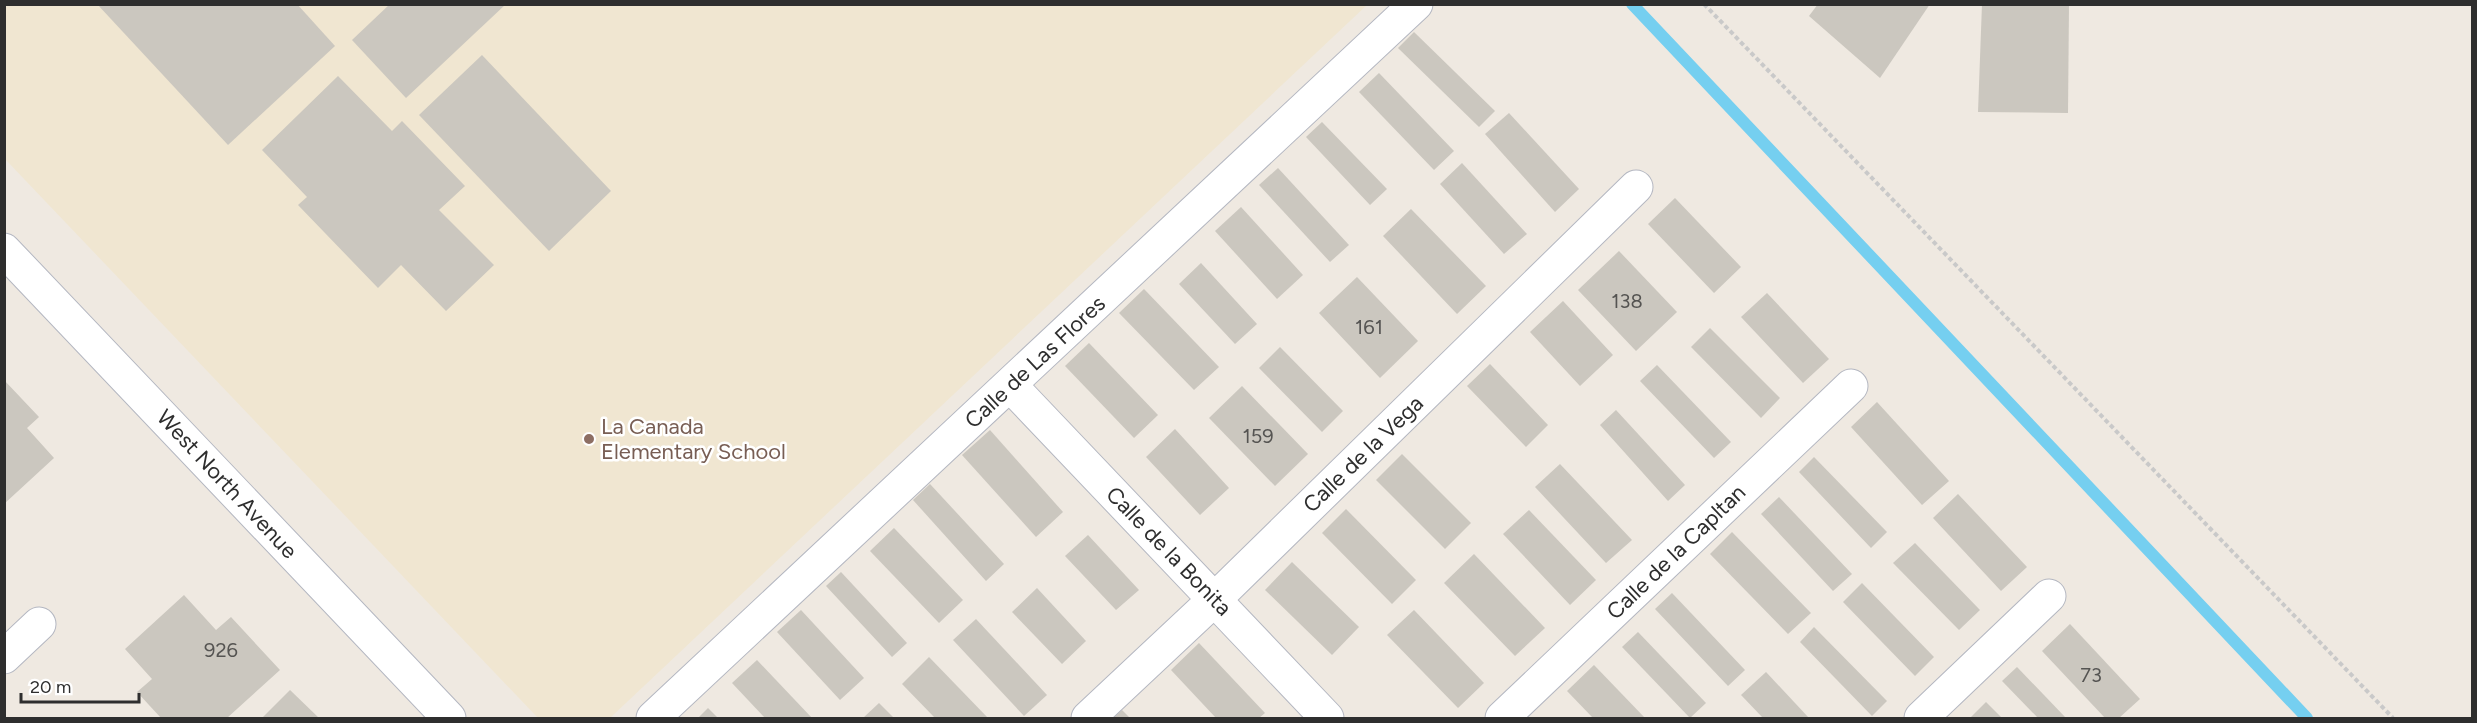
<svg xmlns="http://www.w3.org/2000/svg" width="2477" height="723" font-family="Figtree,sans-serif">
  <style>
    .education { fill: #f0e6d1 }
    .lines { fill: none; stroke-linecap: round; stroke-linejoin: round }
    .stream { stroke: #75cff0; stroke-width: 12 }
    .building { fill: #cbc7bf }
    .minor-casing { stroke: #b4b7c1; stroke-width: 35 }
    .path { stroke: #c9c9c9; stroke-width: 4; stroke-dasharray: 4.5 3; stroke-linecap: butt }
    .minor { stroke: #fff; stroke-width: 33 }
    .education-dot { fill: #8d6e63; stroke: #fff; stroke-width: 2 }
    .labels { text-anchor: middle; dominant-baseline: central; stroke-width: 5; stroke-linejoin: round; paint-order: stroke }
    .number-label { font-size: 20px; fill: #555452 }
    .street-label { font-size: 22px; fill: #2e2e2e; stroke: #fff }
    .education-label { font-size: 22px; fill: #785e54; stroke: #fff; text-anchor: start }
  </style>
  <rect width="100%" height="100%" fill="#efe9e1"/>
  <polygon class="education" points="5,5 1367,5 610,718 538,718 5,159"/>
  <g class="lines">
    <polyline class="stream" points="1632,4 2307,718"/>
  </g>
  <g class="building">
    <polygon points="97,4 297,4 335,46 228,145"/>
    <polygon points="390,4 506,4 406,98 352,40"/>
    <polygon points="1818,4 1930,4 1880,78 1809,16"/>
    <polygon points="1982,4 2069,4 2068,113 1978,112"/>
    <polygon points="1414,32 1495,111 1479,127 1398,48"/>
    <polygon points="482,55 611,191 549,251 419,115"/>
    <polygon points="1379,73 1454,151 1434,170 1359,92"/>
    <polygon points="338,76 392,131 402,121 465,186 439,210 494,265 446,311 401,265 378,288 298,205 307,197 262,150"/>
    <polygon points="1509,113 1579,189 1555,212 1485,134"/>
    <polygon points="1322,122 1387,189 1370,205 1306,137"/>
    <polygon points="1462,163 1527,234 1504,254 1440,184"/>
    <polygon points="1278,168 1349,245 1330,262 1259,185"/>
    <polygon points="1675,198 1741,267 1714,293 1648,224"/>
    <polygon points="1241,207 1303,275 1277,299 1215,231"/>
    <polygon points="1411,209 1486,286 1457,314 1383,236"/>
    <polygon points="1619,251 1677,312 1636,351 1578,290"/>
    <polygon points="1201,263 1257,324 1235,344 1179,284"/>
    <polygon points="1357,277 1418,341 1380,378 1319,313"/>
    <polygon points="1144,289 1219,367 1194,390 1119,313"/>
    <polygon points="1767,293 1829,359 1803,383 1741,317"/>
    <polygon points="1563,301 1613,355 1580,386 1530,332"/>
    <polygon points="1710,328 1780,398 1761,418 1691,347"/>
    <polygon points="1089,343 1158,415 1134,438 1065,366"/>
    <polygon points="1280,347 1343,411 1322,432 1259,368"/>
    <polygon points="1490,364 1548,425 1526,447 1467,386"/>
    <polygon points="1657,365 1731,442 1714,458 1640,381"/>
    <polygon points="4,380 39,417 27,428 54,458 4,504"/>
    <polygon points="1242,386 1308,454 1275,486 1209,418"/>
    <polygon points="1877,402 1949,481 1922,505 1851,427"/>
    <polygon points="1616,410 1685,485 1668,501 1600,425"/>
    <polygon points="1175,429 1229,488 1200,515 1146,457"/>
    <polygon points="990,430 1063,512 1036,537 962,455"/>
    <polygon points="1402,454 1471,523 1445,549 1376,480"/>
    <polygon points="1814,457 1887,532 1871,548 1799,472"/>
    <polygon points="1560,464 1632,540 1606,563 1535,487"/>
    <polygon points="930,484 1004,564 986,581 913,500"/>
    <polygon points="1958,494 2027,567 2001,591 1933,518"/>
    <polygon points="1779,497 1852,574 1833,591 1761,514"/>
    <polygon points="1346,509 1416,580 1392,604 1322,533"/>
    <polygon points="1529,510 1596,580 1570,605 1503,534"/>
    <polygon points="894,528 963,600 939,623 870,551"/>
    <polygon points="1732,532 1811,613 1788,634 1710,554"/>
    <polygon points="1088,535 1139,590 1116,610 1065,556"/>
    <polygon points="1915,543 1980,610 1959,630 1893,563"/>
    <polygon points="1474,554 1545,628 1515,656 1444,583"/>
    <polygon points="1292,562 1359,627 1332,655 1265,590"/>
    <polygon points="841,572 907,643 892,657 826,586"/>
    <polygon points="1862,583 1934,657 1915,676 1843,602"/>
    <polygon points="1037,588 1086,641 1062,664 1012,612"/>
    <polygon points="1672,593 1745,670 1728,686 1655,609"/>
    <polygon points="184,595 216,630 231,617 280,670 227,718 161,718 137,692 152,679 125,649"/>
    <polygon points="801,610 864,678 840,700 777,632"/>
    <polygon points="1414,610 1484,683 1458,708 1387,635"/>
    <polygon points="976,619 1047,695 1024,716 953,640"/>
    <polygon points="2070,624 2140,699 2119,718 2105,718 2042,651"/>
    <polygon points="1814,627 1887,701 1872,716 1800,642"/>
    <polygon points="1638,632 1706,703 1690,718 1622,647"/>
    <polygon points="1199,643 1265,713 1259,718 1216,718 1171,670"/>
    <polygon points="929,657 988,718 935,718 902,684"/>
    <polygon points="757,660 812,718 765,718 732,683"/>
    <polygon points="1594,665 1645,718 1593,718 1567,691"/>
    <polygon points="2017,667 2066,718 2038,718 2002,681"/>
    <polygon points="1766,672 1809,718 1763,718 1741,695"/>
    <polygon points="290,690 319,718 262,718"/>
    <polygon points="1986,702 2002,718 1970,718"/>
    <polygon points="879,703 894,718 863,718"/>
    <polygon points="708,708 718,718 698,718"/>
    <polygon points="1122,710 1130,718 1113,718"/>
  </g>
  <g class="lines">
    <defs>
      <g id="minor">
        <polyline points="4,250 449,718"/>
        <polyline points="1010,385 1327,718"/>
        <polyline points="4,657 39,624"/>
        <polyline points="653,718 1416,4"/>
        <polyline points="1088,718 1215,599 1636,187"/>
        <polyline points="1502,718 1851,386"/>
        <polyline points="1921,718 2049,596"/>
      </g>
    </defs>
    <use href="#minor" class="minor-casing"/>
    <polyline class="path" points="1704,4 2393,718"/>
    <use href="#minor" class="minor"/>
  </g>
  <circle class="education-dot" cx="589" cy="439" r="6"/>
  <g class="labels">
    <g class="number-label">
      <text x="1627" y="301">138</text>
      <text x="1369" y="327">161</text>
      <text x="1258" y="436">159</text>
      <text x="221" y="650">926</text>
      <text x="2091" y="675">73</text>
    </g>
    <g class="street-label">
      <text transform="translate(1035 362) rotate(-43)">Calle de Las Flores</text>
      <text transform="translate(1363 454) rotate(-44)">Calle de la Vega</text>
      <text transform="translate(227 484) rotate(47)">West North Avenue</text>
      <text transform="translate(1169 551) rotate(46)">Calle de la Bonita</text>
      <text transform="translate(1676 552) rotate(-44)">Calle de la Capltan</text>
    </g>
    <g class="education-label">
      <text x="601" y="426">La Canada<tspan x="601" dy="25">Elementary School</tspan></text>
    </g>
  </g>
  <rect width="2477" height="723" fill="none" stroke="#2e2e2e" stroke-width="12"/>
  <path d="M21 693v9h118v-9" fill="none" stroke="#2e2e2e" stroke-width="3"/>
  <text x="30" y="693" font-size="18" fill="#2e2e2e" stroke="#ffffff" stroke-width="4.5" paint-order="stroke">20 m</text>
</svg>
